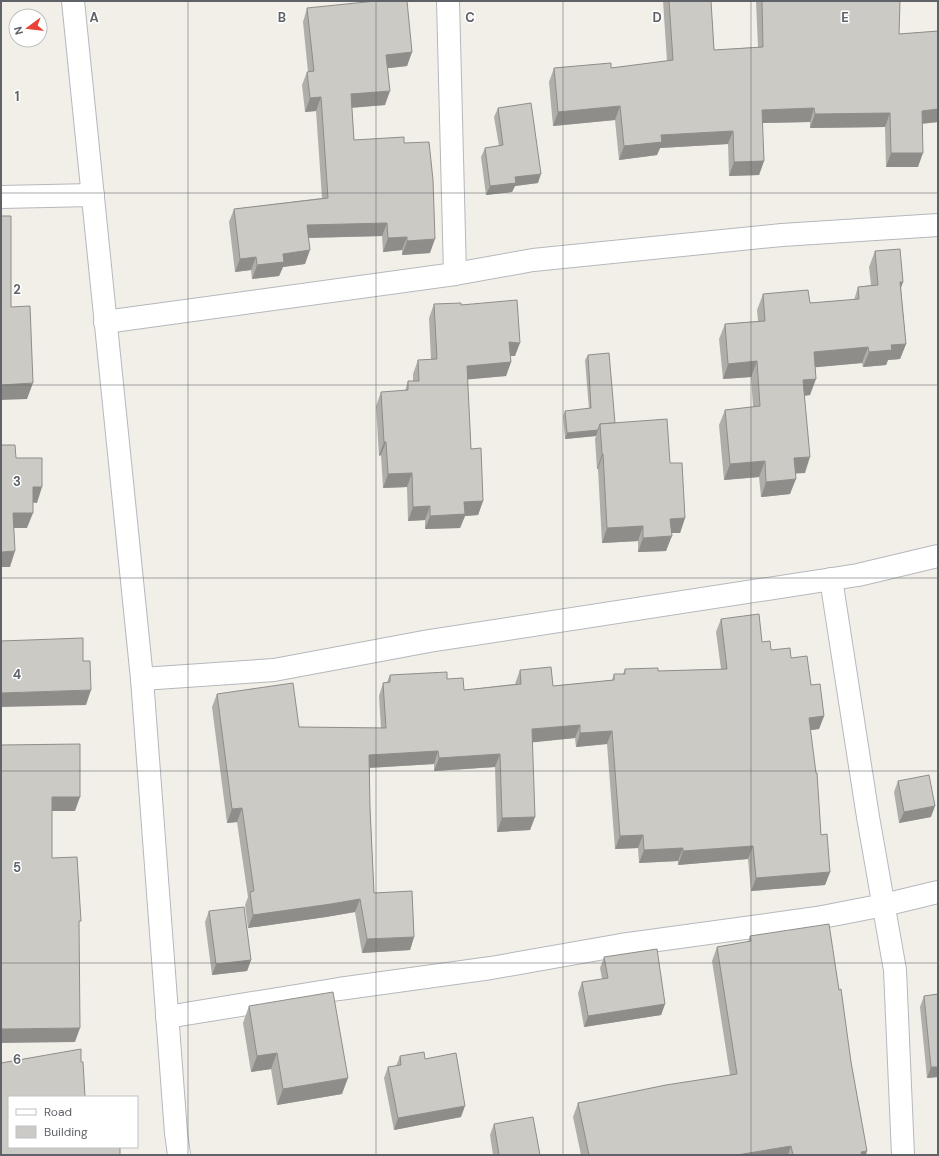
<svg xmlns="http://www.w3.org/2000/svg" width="939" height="1156" font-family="'DM Sans',sans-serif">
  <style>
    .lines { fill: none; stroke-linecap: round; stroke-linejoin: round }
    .minor-casing { stroke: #b5b8bc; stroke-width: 24 }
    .minor { stroke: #fff; stroke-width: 22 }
    .wall { fill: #afaea9 }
    .shaded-wall { fill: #8f8d8a }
    .building { fill: #cccac5; stroke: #8f8d8a }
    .grid { fill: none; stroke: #5f6368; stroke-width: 1; stroke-opacity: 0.55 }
    .grid-label { font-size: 13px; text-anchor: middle; font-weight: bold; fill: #5f6368; stroke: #fff; stroke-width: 3; stroke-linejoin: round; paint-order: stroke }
  </style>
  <rect width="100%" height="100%" fill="#f1efe8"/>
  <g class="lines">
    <defs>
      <g id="minor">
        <polyline points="73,1 142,679 176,1133 179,1155"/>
        <polyline points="448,1 455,274"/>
        <polyline points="1,197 93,195"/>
        <polyline points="105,322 455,274 533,260 782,235 938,225"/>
        <polyline points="831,579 868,817 895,970 903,1155"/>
        <polyline points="142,679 274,670 429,641 858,575 938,556"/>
        <polyline points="167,1017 339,989 491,968 621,945 817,918 884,905 938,892"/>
      </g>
    </defs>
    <use href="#minor" class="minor-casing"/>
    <use href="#minor" class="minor"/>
  </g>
  <g class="wall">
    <polygon points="663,1 711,1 714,50 758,47 756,1 900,1 899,34 938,31 938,122 922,124 918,167 886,167 885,127 810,128 810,122 762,123 764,161 759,175 729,176 728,144 660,148 657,155 619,160 615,120 553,126 549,82 554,68 611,68 667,61"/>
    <polygon points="307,8 412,52 407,66 388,68 385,105 352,108 354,140 404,143 430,253 402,255 402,250 383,252 382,236 309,238 305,264 283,267 279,276 252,279 251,270 235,272 229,222 234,209 322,198 316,111 305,112 302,85 307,72 308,72 303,22"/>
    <polygon points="498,108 538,183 515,186 512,192 486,195 481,157 485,148 499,146 494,117"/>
    <polygon points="875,251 903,282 901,288 906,344 900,359 888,360 886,365 863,367 862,363 815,367 810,395 805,396 805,473 795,473 790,494 761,497 759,477 724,480 719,425 725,410 753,407 751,377 723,379 719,339 725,324 758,321 757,310 763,294 810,303 854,300 858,287 871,285 869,267"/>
    <polygon points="434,304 461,305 515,356 510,356 511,362 506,376 467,379 471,449 483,501 478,515 465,516 460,528 425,529 425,520 408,521 407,487 383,488 381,455 379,456 376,406 381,392 405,391 408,381 413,381 413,374 418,360 431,360 429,318"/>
    <polygon points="588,355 615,423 670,463 685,518 680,533 671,533 666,551 638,552 638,541 602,543 598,469 597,469 595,439 596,436 565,439 563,416 565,411 589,409 585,360"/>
    <polygon points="721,619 762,642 771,650 791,658 811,685 824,716 819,729 810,730 821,835 830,872 825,885 751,891 748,859 678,865 678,861 639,863 638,848 615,849 607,744 576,747 575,738 532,742 535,817 530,830 497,832 495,767 434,771 434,764 370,768 370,808 374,893 414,937 410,950 362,953 355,912 326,917 248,928 245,905 248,897 237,822 227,823 212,707 217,694 299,727 381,728 379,696 383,683 387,682 390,675 447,679 464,690 515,684 520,670 553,686 612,680 614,674 623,674 625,669 658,671 721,669 716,632"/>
    <polygon points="898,781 931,817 899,823 894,792"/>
    <polygon points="209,911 251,960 247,971 212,975 205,922"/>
    <polygon points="750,936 839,990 866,1155 581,1155 573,1117 578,1103 730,1075 712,961 717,947 748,942"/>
    <polygon points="604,957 665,1004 661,1015 584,1027 578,993 582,982 602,979 600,968"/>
    <polygon points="938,994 938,1077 927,1078 920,1007 924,996"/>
    <polygon points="249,1006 342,1094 277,1105 271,1069 251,1072 243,1023"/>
    <polygon points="400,1056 425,1059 461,1117 394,1130 384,1078 388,1067 396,1066"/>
    <polygon points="494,1124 540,1155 493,1155 490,1135"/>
  </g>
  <g class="shaded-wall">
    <polygon points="412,52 407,66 381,69 386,55"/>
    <polygon points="390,91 385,105 346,108 351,94"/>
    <polygon points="321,97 316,111 305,112 310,98"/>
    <polygon points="620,106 615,120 553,126 558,112"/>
    <polygon points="814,108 810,122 757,123 762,110"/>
    <polygon points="938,109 938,122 917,124 922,111"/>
    <polygon points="890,113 885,127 810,128 815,114"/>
    <polygon points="733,131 728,144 660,148 657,155 619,160 624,146 661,135"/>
    <polygon points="891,153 923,153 918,167 886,167"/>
    <polygon points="764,161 759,175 729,176 734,162"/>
    <polygon points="541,174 538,183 515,186 512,192 486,195 490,186 515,177"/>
    <polygon points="387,223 382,236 302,238 307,225"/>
    <polygon points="407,237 402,250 383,252 388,238"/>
    <polygon points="435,239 430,253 402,255 407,241"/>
    <polygon points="310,250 305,264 283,267 279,276 252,279 257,265 283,254"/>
    <polygon points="256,257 251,270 235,272 240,259"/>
    <polygon points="900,282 903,282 897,297"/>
    <polygon points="509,342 520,343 515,356 504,356"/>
    <polygon points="906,344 900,359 888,360 886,365 863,367 869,352 891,345"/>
    <polygon points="868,347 862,363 808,368 814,352"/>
    <polygon points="757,361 751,377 723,379 728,364"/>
    <polygon points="511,362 506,376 462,380 467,366"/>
    <polygon points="816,379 810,395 798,396 803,380"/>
    <polygon points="33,383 27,399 1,400 1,385"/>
    <polygon points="598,430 596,436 565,439 567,433"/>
    <polygon points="384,442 386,442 381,455 379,456"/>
    <polygon points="602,454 603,454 598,469 597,469"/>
    <polygon points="810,457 805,473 788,474 794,458"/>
    <polygon points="765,461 759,477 724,480 730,464"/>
    <polygon points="412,473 407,487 383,488 388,474"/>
    <polygon points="796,479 790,494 761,497 766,482"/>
    <polygon points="33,487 42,487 37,503 27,502"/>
    <polygon points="483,501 478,515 465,516 460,528 425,529 430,516 464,502"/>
    <polygon points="430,506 425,520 408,521 413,507"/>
    <polygon points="13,513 33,513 27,528 8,528"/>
    <polygon points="685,518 680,533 665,533 670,519"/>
    <polygon points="643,526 638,541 602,543 607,528"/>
    <polygon points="672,536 666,551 638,552 643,538"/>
    <polygon points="15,551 10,567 1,567 1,552"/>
    <polygon points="91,690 86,705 1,707 1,693"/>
    <polygon points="824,716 819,729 804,731 809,718"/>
    <polygon points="580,725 575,738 527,743 532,729"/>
    <polygon points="612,731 607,744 576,747 580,733"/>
    <polygon points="438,751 434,764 365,768 369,755"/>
    <polygon points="500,754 495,767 434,771 439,758"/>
    <polygon points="52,797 80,797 75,811 47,811"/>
    <polygon points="935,806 931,817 899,823 904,812"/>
    <polygon points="242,808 237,822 227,823 232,809"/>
    <polygon points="535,817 530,830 497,832 502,818"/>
    <polygon points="643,835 638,848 615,849 620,836"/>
    <polygon points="753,846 748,859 678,865 683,851"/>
    <polygon points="683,848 678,861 639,863 644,850"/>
    <polygon points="830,872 825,885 751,891 756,878"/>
    <polygon points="360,899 355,912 326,917 248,928 253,915"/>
    <polygon points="414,937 410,950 362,953 367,939"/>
    <polygon points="251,960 247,971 212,975 216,964"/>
    <polygon points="665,1004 661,1015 584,1027 588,1016"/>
    <polygon points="80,1028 75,1042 1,1043 1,1029"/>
    <polygon points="277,1053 271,1069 251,1072 257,1056"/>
    <polygon points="931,1067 938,1067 938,1077 927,1078"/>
    <polygon points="348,1078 342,1094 277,1105 283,1089"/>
    <polygon points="465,1106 461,1117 394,1130 398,1118"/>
    <polygon points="791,1146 788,1155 737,1155"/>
    <polygon points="867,1151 866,1155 860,1155 861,1152"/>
  </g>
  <g class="building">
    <polygon points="376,1 407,1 412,52 386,55 390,91 351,94 354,140 404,137 404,143 429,142 433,180 435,239 407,241 407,237 388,238 387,223 307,225 310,250 283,254 284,262 257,265 256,257 240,259 234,209 328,198 321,97 310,98 307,72 314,71 307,8"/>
    <polygon points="669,1 711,1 714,50 763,47 762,1 900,1 899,34 938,31 938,109 922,111 923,153 891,153 890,113 815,114 814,108 762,110 764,161 734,162 733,131 661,135 662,142 624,146 620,106 558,112 554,68 611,63 611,68 673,60"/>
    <polygon points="531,103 541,174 515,177 516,183 490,186 485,148 503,145 498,108"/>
    <polygon points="1,216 11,216 11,307 30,306 33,383 1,385"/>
    <polygon points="900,249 903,282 900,282 906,344 891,345 892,350 869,352 868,347 814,352 816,379 803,380 810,457 794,458 796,479 766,482 765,461 730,464 725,410 760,406 757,361 728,364 725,324 765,321 763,294 808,290 810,303 859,299 858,287 878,285 875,251"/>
    <polygon points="517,300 520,343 509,342 511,362 467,366 471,449 481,448 483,501 464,502 465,514 430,516 430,506 413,507 412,473 388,474 386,442 384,442 381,392 408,390 408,381 419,381 418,360 437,359 434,304 461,303 461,305"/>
    <polygon points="609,353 615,423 600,424 598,430 567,433 565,411 591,408 588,355"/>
    <polygon points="667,419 670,463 682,463 685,518 670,519 672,536 643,538 643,526 607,528 603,454 602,454 600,424"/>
    <polygon points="1,445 15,445 16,458 42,458 42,487 33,487 33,513 13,513 15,551 1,552"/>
    <polygon points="759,614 762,642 770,641 771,650 790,648 791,658 807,656 811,685 820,684 824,716 809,718 816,773 817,773 821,835 827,834 830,872 756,878 753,846 683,851 683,848 644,850 643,835 620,836 612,731 580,733 580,725 532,729 535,817 502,818 500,754 439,758 438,751 369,755 370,808 374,893 412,891 414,937 367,939 360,899 331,904 253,915 250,892 254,891 242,808 232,809 217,694 293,683 299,727 386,728 383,683 390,682 390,675 447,672 447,679 463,678 464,690 521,684 520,670 551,667 553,686 614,680 614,674 625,674 625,669 658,668 658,671 727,669 721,619"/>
    <polygon points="83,638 83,661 90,661 91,690 1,693 1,641"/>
    <polygon points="80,744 80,797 52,797 52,858 77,857 81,921 79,921 80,1028 1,1029 1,745"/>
    <polygon points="929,775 935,806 904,812 898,781"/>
    <polygon points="244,907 251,960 216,964 209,911"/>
    <polygon points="829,924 839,990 841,989 851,1062 867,1151 861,1152 862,1155 793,1155 791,1146 737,1155 589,1155 578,1103 666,1085 737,1074 717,947 751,941 750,936"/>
    <polygon points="657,949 665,1004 588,1016 582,982 608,978 604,957"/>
    <polygon points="333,992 348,1078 283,1089 277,1053 257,1056 249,1006"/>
    <polygon points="938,994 938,1067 931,1067 924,996"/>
    <polygon points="81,1049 81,1062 83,1062 85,1097 9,1097 9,1147 120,1147 120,1155 1,1155 1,1063"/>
    <polygon points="424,1052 425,1059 456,1053 465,1106 398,1118 388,1067 401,1065 400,1056"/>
    <polygon points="533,1117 540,1155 499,1155 494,1124"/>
  </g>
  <path class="grid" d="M 188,1 L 188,1155M 376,1 L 376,1155M 563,1 L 563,1155M 751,1 L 751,1155M 1,193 L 938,193M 1,385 L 938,385M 1,578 L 938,578M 1,771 L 938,771M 1,963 L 938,963"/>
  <g class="grid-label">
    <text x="94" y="22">A</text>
    <text x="282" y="22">B</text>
    <text x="470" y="22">C</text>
    <text x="657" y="22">D</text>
    <text x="845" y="22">E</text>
    <text x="17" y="101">1</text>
    <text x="17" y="294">2</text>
    <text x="17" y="486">3</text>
    <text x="17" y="679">4</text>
    <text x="17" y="872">5</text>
    <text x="17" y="1064">6</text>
  </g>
  <rect width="939" height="1156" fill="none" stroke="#5f6368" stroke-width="4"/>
  <rect x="8" y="1096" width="130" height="52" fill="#ffffff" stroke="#bfc1c3"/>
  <rect x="16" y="1109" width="20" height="6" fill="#ffffff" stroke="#bfc1c3"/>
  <text x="44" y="1116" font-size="12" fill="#5f6368">Road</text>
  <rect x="16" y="1126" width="20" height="12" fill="#cccac5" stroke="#bfc1c3"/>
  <text x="44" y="1136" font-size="12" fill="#5f6368">Building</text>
  <g transform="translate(28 28) rotate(255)"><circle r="19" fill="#ffffff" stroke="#bfc1c3"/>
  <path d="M0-3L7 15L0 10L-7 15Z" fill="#ea4335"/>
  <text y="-6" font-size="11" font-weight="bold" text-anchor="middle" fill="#5f6368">N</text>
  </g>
</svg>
